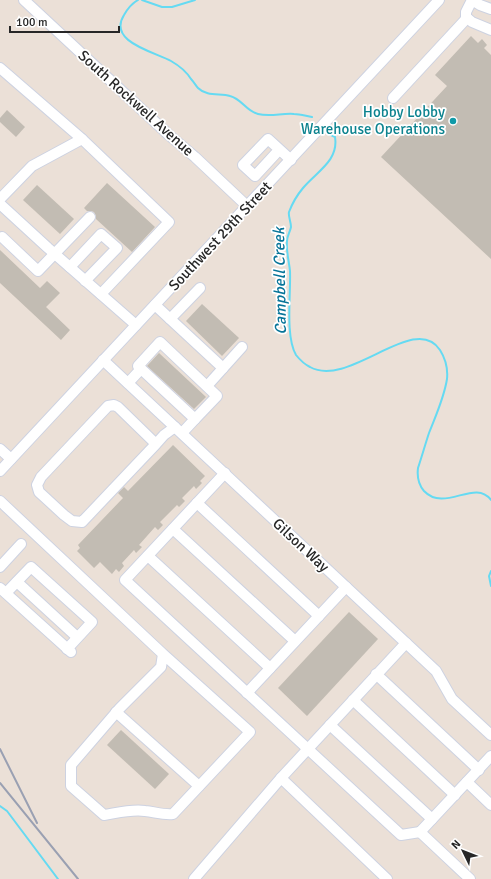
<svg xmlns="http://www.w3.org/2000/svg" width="491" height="879" font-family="Signika,sans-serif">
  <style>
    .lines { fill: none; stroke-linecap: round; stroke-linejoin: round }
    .stream { stroke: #65daf2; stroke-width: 2 }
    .building { fill: #c2bcb3 }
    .minor-casing { stroke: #cdd2e1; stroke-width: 12 }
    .minor { stroke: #fff; stroke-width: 10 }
    .rail { stroke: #9aa0b2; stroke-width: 2 }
    .culture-dot { fill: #0f9aa8; stroke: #fff; stroke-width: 1.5 }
    .labels { text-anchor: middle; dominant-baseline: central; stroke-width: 3.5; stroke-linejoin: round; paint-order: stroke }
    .street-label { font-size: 15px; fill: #272727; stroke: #fff }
    .culture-label { font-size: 15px; fill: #0d838f; stroke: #fff; text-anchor: end }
    .water-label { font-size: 16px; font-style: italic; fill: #087599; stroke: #fff }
  </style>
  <rect width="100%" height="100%" fill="#ebe0d7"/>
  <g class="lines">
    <g class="stream">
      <path d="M 138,0 C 131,4 128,8 124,15 C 107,42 155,52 171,61 C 178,65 186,71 191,79 C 194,82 196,86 198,88 C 207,97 220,93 230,96 C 242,99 246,111 258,114 C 270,117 282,113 294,114 C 300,114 306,116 312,117"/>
      <polyline points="142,0 162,7 172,7 195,0"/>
      <path d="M 329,134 L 335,137 C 339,161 316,172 303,188 C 298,194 292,204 289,212 C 288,216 291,222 291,227 C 290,232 287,236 287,241 C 286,251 289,261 290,271 C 291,293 285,336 296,355 C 300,360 304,364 310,367 C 349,389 415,311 440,350 C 445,358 448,369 447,379 C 444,398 436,415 429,433 C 425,445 422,456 418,468 C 417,476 418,484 424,491 C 445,513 475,478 491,500"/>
      <polyline points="491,571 489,576 491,586"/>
      <polyline points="0,806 7,811 58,879"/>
    </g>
  </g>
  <g class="building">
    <polygon points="471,36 478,43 482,39 487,45 484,48 491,55 491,259 381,157 447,86 435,75"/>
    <polygon points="7,110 25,127 16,137 0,122 0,118"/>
    <polygon points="107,183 155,227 132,252 96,219 96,216 94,212 91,211 87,211 84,208"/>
    <polygon points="37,185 74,219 60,234 23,200"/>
    <polygon points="0,250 40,288 47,281 60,293 46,307 70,330 61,340 0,283"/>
    <polygon points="202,304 239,338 222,356 186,321"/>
    <polygon points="159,353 206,397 194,409 147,366"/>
    <polygon points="173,445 205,476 200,481 202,483 196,489 194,486 182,498 185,501 179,507 177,505 160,522 163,525 158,530 155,527 139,545 142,547 136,553 134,550 122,563 124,566 119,572 116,569 112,574 100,562 94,568 77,551 80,548 78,545 123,498 118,493 124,487 128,491"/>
    <polygon points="349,612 378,639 307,716 278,688"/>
    <polygon points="121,730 169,774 155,789 107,745"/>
  </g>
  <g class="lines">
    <defs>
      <g id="minor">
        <polyline points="24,0 169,135 195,157 247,206"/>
        <polyline points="472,0 466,12 466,17 472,22 491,30"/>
        <polyline points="472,0 480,5 491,9"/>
        <polyline points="0,68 82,139 169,222 101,294"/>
        <polyline points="393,98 467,18"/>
        <polyline points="279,150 255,176 243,165 268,139 291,160"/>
        <polyline points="0,199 32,166 82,139"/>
        <polyline points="0,204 48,248 136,325"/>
        <polyline points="2,237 38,271 90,217"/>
        <polyline points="70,267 101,234 117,248 85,281"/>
        <polyline points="155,305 223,368"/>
        <polyline points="170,319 200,288"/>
        <polygon points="160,342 217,396 195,419 138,366"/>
        <polyline points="103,360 436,671 452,699 491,735"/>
        <polyline points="128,383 141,369"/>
        <polyline points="207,386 242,347"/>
        <polyline points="182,433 195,419"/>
        <polyline points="156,444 118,407 114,405 108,406 41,477 37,485 39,492 64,515 72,521 82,522 156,444 164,435 175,427"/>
        <polyline points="0,449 11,459"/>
        <polyline points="0,471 439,0"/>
        <polyline points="225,473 125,580 401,835 420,832"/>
        <path d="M 0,501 L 163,654 L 161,667 L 120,708 L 71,765 L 71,786 L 104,815 C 117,813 131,809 145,811 C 155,812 163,815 173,814 L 250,732 L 163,654"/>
        <polyline points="197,503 319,616"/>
        <polyline points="173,529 295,641"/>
        <polyline points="148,556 270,668"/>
        <polyline points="0,567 21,544"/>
        <polyline points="17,582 77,637"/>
        <polyline points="0,588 71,652"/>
        <polyline points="6,593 31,567 92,622 67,649"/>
        <polyline points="376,674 479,770"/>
        <polyline points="247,693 346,587"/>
        <polyline points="353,700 455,795"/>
        <polyline points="116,712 199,786"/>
        <polyline points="330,725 432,819"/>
        <polyline points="281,778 406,643"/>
        <polyline points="467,782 491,805"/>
        <polyline points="194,879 281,778 387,879"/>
        <polyline points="470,879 420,832 491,756"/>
      </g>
    </defs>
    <use href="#minor" class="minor-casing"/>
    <use href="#minor" class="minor"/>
    <g class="rail">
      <polyline points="0,749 37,823"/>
      <polyline points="0,783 78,879"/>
    </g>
  </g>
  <circle class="culture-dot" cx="453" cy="121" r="4"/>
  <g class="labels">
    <g class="street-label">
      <text transform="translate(136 103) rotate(42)">South Rockwell Avenue</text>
      <text transform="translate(220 236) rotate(-47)">Southwest 29th Street</text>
      <text transform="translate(301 545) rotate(43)">Gilson Way</text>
    </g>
    <g class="culture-label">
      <text x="445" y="112">Hobby Lobby<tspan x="445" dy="17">Warehouse Operations</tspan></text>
    </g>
    <g class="water-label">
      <text transform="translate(280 281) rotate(-91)">Campbell Creek</text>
    </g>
  </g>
  <g transform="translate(463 851) rotate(313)" stroke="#ffffff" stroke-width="3" paint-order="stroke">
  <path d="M0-3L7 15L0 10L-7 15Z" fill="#272727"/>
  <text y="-6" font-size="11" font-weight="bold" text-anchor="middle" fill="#272727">N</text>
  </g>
  <path d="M10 26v6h109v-6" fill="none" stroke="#272727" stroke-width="2"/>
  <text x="16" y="26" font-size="12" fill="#272727" stroke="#ffffff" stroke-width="3" paint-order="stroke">100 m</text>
</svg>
